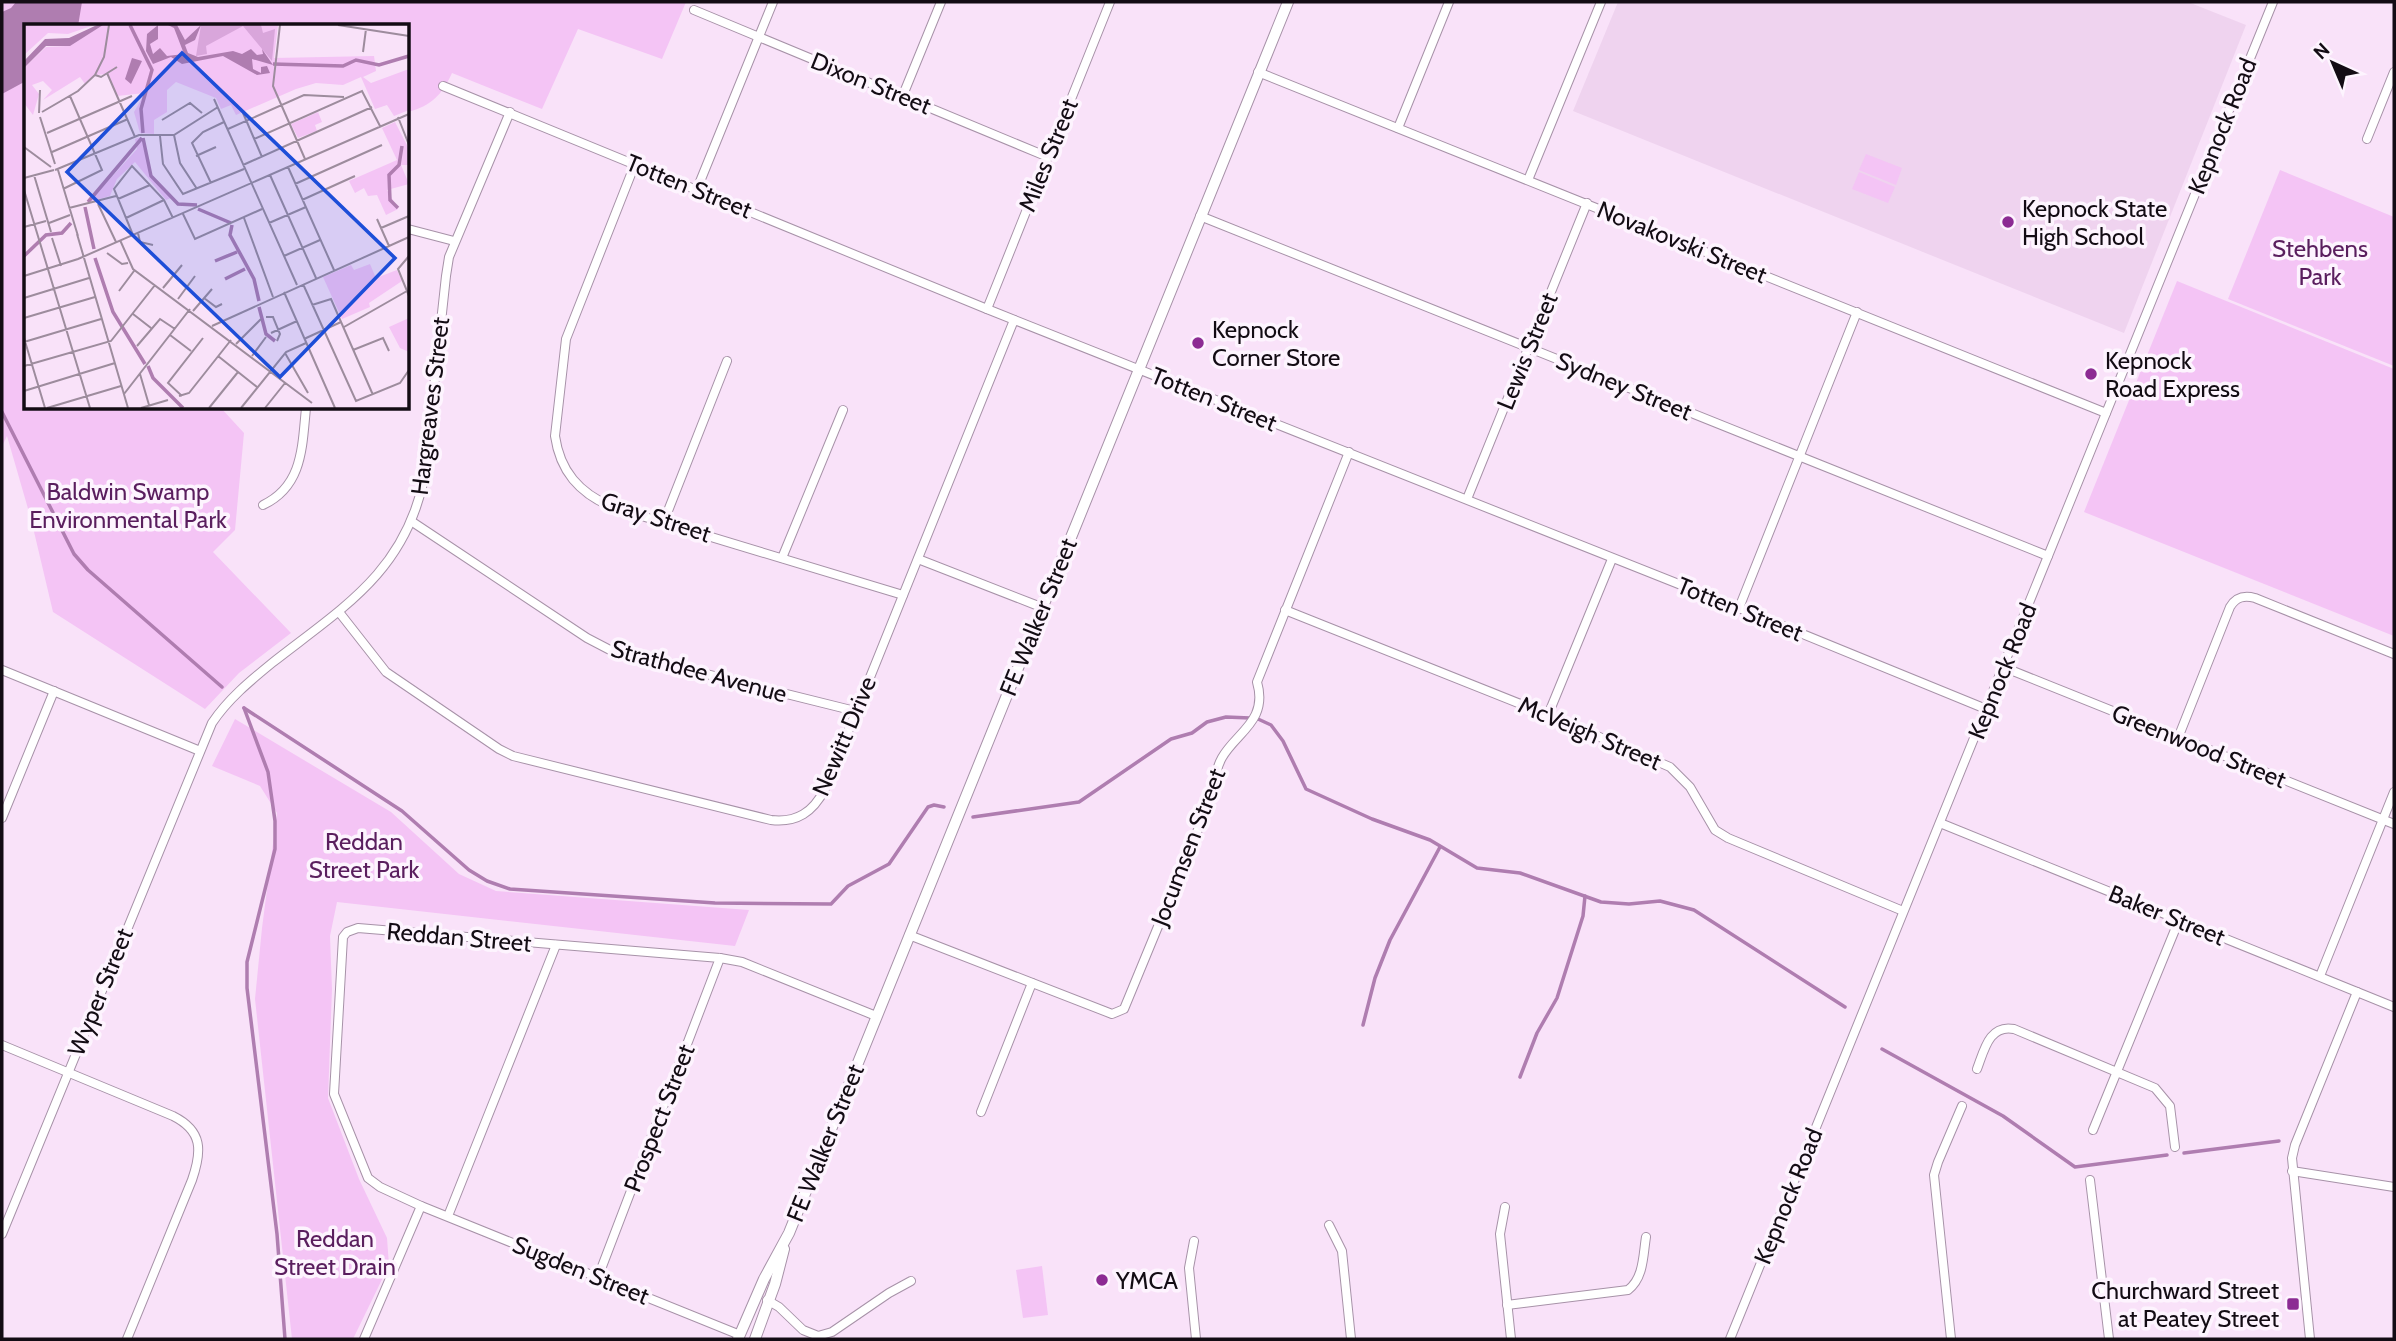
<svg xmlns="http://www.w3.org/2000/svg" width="2396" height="1341" font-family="Cabin,sans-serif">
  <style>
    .built { fill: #efd3ef }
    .green { fill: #f4c4f5 }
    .water { fill: #af7db0 }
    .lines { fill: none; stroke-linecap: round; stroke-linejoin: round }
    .stream { stroke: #af7db0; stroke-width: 3.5 }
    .minor-casing { stroke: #a792a8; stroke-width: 10 }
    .secondary-casing { stroke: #a792a8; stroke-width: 12 }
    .minor { stroke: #fff; stroke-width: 8 }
    .secondary { stroke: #fff; stroke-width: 10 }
    .poi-dot { fill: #8c2b93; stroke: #fdf4fe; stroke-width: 2.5 }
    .labels { text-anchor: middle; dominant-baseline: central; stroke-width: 7; stroke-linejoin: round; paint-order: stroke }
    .street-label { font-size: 24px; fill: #130c14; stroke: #fdf4fe }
    .poi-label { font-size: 24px; fill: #130c14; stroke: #fdf4fe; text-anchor: start }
    .park-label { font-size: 24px; fill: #5a1e5e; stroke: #fdf4fe }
    .inset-river { fill: none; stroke: #af7db0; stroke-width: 3.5 }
    .inset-road { fill: none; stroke: #9d8c9d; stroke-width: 2 }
    .view { fill: #1d4ed8; fill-opacity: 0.15; stroke: #1d4ed8; stroke-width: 3.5 }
    .inset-edge { fill: none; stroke: #130c14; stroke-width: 3.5 }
  </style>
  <rect width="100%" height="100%" fill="#f9e2f9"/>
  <polygon class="built" points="1618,2 2188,2 2246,25 2124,333 1573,111"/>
  <g class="green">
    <path d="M 2,2 L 686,2 L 662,59 L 578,29 L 542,109 L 452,73 C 442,95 431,106 408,112 L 408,26 L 26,26 L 26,408 L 221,408 L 244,433 L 235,530 L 213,552 L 291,633 L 239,673 L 205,709 L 53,612 L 31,519 L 7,436 L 2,446 Z"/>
    <polygon points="1866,154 1902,168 1896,185 1859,170"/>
    <polygon points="2280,170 2394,217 2394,366 2228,299"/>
    <polygon points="1859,172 1895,187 1888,203 1852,189"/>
    <polygon points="2177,281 2394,369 2394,636 2084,512"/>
    <polygon points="235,719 391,812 459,874 496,891 749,910 735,946 337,902 330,936 332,989 328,1098 359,1179 387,1238 389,1265 353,1339 292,1339 255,999 262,928 277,813 260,786 212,766"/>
    <polygon points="1042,1266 1048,1315 1023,1318 1016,1270"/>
  </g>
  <polygon class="water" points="16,2 82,2 78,26 26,26 26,81 2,94 2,12 11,8"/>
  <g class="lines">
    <g class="stream">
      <polyline points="2,412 74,554 88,570 222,687"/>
      <polyline points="244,708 402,811 469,870 487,881 510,889 715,903 831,904 848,886 889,864 928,807 934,805 944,807"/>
      <polyline points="244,708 268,772 275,821 275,849 247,962 247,988 277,1234 285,1339"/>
      <polyline points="1258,719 1271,725 1283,741 1306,789 1372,819 1430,840 1477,868 1520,873 1601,902 1629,904 1660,901 1694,910 1845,1007"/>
      <polyline points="973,817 1079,802 1171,739 1192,733 1207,722 1226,717 1250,718"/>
      <polyline points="1363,1025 1375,978 1390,940 1440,847"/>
      <polyline points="1882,1049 2003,1116 2075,1167 2167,1155"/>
      <polyline points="1520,1077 1537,1033 1557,998 1583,916 1585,896"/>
      <polyline points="2184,1153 2279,1141"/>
    </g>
    <defs>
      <g id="minor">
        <polyline points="694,10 1048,157"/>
        <polyline points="1258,72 2106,413"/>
        <polyline points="443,86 987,309 1739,608 1986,709"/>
        <polyline points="903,95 941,2"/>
        <polyline points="1398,128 1449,2"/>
        <polyline points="2367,139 2394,72"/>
        <path d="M 635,164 L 566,339 L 555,436 C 560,471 579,493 612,507 L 903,595"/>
        <polyline points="1528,180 1601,2"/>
        <polyline points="697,189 773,2"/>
        <polyline points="1200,216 2048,556"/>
        <polyline points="408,229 454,241"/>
        <polyline points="987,309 1110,2"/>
        <polyline points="1467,499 1587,203"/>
        <path d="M 263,505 C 303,486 302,447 306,408"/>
        <polyline points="411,521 587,638 610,650 855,711"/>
        <polyline points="664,521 727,361"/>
        <polyline points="782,558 843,410"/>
        <polyline points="918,559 1041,607"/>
        <polyline points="1739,608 1857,312"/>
        <polyline points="1285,610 1548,715 1670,767 1690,787 1715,830 1728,838 1903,911"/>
        <path d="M 339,612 L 386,672 L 499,749 L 513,756 L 771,820 C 797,823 813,812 825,789 L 1014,320"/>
        <polyline points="2003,667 2394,824"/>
        <polyline points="2,670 200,751"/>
        <polyline points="1548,715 1612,559"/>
        <path d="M 2178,738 L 2230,607 C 2236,597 2244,595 2255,598 L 2394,654"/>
        <polyline points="2,818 54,691"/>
        <polyline points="1940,823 2394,1007"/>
        <path d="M 909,935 L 1112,1014 L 1124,1009 L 1216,786 C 1212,737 1272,733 1257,682 L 1349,452"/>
        <polyline points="2320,976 2394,792"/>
        <path d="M 2,1045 L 173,1116 C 203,1131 202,1151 192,1180 L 127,1339"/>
        <path d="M 1977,1069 C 1984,1051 1989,1024 2014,1029 L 2155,1088 L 2170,1106 L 2175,1147"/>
        <polyline points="981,1112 1032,983"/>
        <polyline points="2093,1130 2179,920"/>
        <polyline points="2292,1171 2394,1187"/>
        <polyline points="2090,1180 2109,1339"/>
        <polyline points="1505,1207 1500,1234 1511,1339"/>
        <polyline points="448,1216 556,945"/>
        <polyline points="1329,1225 1342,1251 1351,1339"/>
        <path d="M 2,1234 L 212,723 C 228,699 250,681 272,663 C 342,608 404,573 424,479 L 446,276 L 449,257 L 510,112"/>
        <polyline points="1194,1241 1189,1268 1196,1339"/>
        <polyline points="598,1277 720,958"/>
        <polyline points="767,1300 779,1307 803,1330 818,1336 832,1332 889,1293 911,1281"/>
        <path d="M 1507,1305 L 1628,1290 C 1644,1278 1643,1255 1646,1237"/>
        <polyline points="740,1335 421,1206 380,1187 368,1178 334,1094 343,937 347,932 358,928 720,958 742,962 876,1016"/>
        <polyline points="364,1339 421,1206"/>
        <polyline points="1730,1339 2273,2"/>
        <polyline points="1951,1339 1934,1175 1938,1162 1962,1106"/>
        <polyline points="2310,1339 2292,1158 2295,1145 2357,992"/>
      </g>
      <g id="secondary">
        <polyline points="738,1339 764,1279 789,1233 1288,2"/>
        <polyline points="755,1339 775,1284 784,1249"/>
      </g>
    </defs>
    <use href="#minor" class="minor-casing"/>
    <use href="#secondary" class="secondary-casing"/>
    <use href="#minor" class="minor"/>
    <use href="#secondary" class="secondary"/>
  </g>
  <g class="poi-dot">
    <circle cx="2008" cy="222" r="7"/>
    <circle cx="1198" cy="343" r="7"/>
    <circle cx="2091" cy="374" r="7"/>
    <circle cx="1102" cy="1280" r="7"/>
    <rect x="2286" y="1297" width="14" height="14" rx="3.5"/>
  </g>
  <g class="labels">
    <g class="street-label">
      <text transform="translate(871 83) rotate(22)">Dixon Street</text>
      <text transform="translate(2222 126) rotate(-68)">Kepnock Road</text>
      <text transform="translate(1048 155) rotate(-68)">Miles Street</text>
      <text transform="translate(689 186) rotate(22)">Totten Street</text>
      <text transform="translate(1682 242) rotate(22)">Novakovski Street</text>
      <text transform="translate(1527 351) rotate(-68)">Lewis Street</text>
      <text transform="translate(1624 386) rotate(22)">Sydney Street</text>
      <text transform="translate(1214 399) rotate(22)">Totten Street</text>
      <text transform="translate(430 406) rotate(-83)">Hargreaves Street</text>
      <text transform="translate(656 517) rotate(18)">Gray Street</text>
      <text transform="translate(1740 609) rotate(22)">Totten Street</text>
      <text transform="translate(1038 617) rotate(-68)">FE Walker Street</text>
      <text transform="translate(699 671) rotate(15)">Strathdee Avenue</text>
      <text transform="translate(2002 671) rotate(-68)">Kepnock Road</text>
      <text transform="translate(1590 733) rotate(23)">McVeigh Street</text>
      <text transform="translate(844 736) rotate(-67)">Newitt Drive</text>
      <text transform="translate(2199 746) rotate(22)">Greenwood Street</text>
      <text transform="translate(1188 847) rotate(-69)">Jocumsen Street</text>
      <text transform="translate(2167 915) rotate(22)">Baker Street</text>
      <text transform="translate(459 937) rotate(5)">Reddan Street</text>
      <text transform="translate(100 992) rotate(-68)">Wyper Street</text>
      <text transform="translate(659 1118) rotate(-69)">Prospect Street</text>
      <text transform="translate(825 1143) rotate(-68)">FE Walker Street</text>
      <text transform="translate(1788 1196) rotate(-68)">Kepnock Road</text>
      <text transform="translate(581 1270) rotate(22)">Sugden Street</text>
    </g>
    <g class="poi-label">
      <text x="2022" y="208">Kepnock State<tspan x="2022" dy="28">High School</tspan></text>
      <text x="1212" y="329">Kepnock<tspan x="1212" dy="28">Corner Store</tspan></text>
      <text x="2105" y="360">Kepnock<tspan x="2105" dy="28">Road Express</tspan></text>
      <text x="1116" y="1280">YMCA</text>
      <text x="2279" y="1290" text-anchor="end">Churchward Street<tspan x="2279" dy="28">at Peatey Street</tspan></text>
    </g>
    <g class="park-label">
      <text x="2320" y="248">Stehbens<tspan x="2320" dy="28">Park</tspan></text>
      <text x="128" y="491">Baldwin Swamp<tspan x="128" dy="28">Environmental Park</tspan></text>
      <text x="364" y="841">Reddan<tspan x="364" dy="28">Street Park</tspan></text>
      <text x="335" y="1238">Reddan<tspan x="335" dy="28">Street Drain</tspan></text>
    </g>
  </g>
  <g transform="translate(24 24)">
    <rect width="385" height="385" fill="#f9e2f9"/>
    <path d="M 0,1 L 70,1 L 44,10 L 24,9 L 0,31 ZM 79,1 L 254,1 L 250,34 L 350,32 L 352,47 L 339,53 L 347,59 L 385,45 L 385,86 L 370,92 L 363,81 L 351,85 L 337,53 L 319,61 L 292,59 L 272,65 L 212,91 L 207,81 L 197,85 L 192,74 L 152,58 L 143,66 L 143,88 L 130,96 L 130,110 L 116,109 L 110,88 L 121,69 L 93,72 L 83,50 L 71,51 L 61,60 L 56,53 L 19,76 L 28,66 L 19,57 L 8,61 L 15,70 L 9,91 L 0,79 L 0,44 L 22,23 L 42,22 ZM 294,88 L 298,98 L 291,101 L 293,107 L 274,114 L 267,100 ZM 371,98 L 385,125 L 385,141 L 377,141 L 385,160 L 363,166 L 374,185 L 362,191 L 353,171 L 344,172 L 340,164 L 331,169 L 325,157 L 373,136 L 358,104 ZM 117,113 L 126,150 L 147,174 L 142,176 L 111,138 L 93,155 L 86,172 L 65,178 L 113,125 L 111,115 ZM 346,240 L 352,254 L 373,246 L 378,257 L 345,279 L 346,283 L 318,295 L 299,253 L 327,241 L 330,246 ZM 385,294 L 385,328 L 376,324 L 365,303 Z" fill="#f4c4f5"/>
    <path d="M 177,1 L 237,1 L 239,9 L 251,5 L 248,37 L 219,2 L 182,22 L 183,30 L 172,32 Z" fill="#d9a6db"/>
    <path d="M 73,1 L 79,1 L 46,22 L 22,22 L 0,44 L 0,37 L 21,15 L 45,14 ZM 134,1 L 134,15 L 126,20 L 129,30 L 136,24 L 143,32 L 160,30 L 150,4 L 144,1 L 153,1 L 161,16 L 177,1 L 171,16 L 161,21 L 164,29 L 174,33 L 209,27 L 218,30 L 227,25 L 233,31 L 239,30 L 238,25 L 249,41 L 228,35 L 229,45 L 237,49 L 237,43 L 243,42 L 246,49 L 233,51 L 199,32 L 158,40 L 147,33 L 129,40 L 122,27 L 123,10 ZM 108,34 L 118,37 L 107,60 L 101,55 Z" fill="#af7db0"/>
    <path class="inset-river" d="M 106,1 L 128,46 L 117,85 L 119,109M 249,40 L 319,42 L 332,36 L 355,41 L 385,32M 119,114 L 127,152 L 154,180 L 173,181M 64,178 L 118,114M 61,183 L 70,225M 374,184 L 366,176 L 365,151 L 375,141 L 378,122M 174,185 L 207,199M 208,201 L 206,211 L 230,255 L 235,277M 0,232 L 22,211 L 38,209 L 47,199M 71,234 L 89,288 L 121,340M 191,237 L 213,228M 201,255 L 221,245M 235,283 L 242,310 L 251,317M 124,342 L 129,354 L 159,384"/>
    <path class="inset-road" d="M 256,1 L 249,62 L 281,135M 314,1 L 385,12M 339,28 L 342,5M 83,49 L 111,113M 71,51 L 77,53 L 93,43M 190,75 L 273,261M 18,88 L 54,67 L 71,51 L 80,33 L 85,1M 15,89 L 16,66M 219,89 L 238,133M 16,93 L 31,140M 374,93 L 385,121M 138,96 L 166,79 L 178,89M 204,105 L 280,71 L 320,73M 23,109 L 108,72M 150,111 L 156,139 L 173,165M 136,112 L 139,140 L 159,170 L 220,145M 230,115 L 338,67 L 356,102M 0,123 L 27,143M 28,128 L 104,95M 172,132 L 192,123M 219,141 L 348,83M 264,143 L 310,246M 31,146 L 115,111 L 150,111 L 194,83M 34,146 L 54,212M 10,151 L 27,208M 246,151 L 292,254M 0,154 L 30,146M 187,159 L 168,119 L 179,108 L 200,98M 271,160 L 358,121M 39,165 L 78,146 L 46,72M 0,166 L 66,384M 94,175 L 126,161M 278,176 L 331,152M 74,180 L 92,218M 45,184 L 92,172M 159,190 L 171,215 L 238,185M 102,194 L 140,176M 220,194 L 249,273M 353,195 L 365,222M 25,199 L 46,191M 245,199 L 282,183M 0,203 L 22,197M 357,204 L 385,192M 114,209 L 116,218 L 129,221M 53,210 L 104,384M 109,211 L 90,165 L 108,142 L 140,176 L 149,194M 28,214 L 37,242M 96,216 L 109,245 L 288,379M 83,229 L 98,240 L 104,239M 260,232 L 296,216M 385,232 L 374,245 L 385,272M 0,252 L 54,235 L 385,90M 279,260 L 332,377 L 376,359 L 385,346M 139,264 L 158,241M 95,267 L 110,247M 260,268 L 311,384M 0,274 L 65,254M 180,274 L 192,283 L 198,280M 154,275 L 171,252M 288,281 L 307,275 L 349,371M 169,287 L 188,265M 109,290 L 127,304M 242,293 L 249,293 L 256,310 L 253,317M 0,294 L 71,273M 188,302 L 385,213M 320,303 L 383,267M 247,309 L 273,297M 146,311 L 167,327M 0,314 L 21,384M 280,315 L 317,298M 0,318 L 77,295M 212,320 L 237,295M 113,322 L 136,295 L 151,305M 329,326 L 359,314 L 365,327M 261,329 L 284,369M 194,332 L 233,363M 228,332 L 242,313M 0,342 L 87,317 L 131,261M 116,350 L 125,381M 0,367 L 91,339M 100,370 L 166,285M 155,372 L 165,369 L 207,316M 158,372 L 144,359 L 179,314M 23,384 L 97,362M 117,384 L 144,376M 185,384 L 214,348M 217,384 L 262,328 L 282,319M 241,384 L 261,359"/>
    <path class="view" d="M 158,29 L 371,234 L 256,353 L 43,148 Z"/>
    <rect width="385" height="385" class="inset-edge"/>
  </g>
  <rect width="2396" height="1341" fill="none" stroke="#130c14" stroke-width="7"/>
  <g transform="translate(2333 63) rotate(316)" stroke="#fdf4fe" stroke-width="5" paint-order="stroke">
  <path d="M0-5L12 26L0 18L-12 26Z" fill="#130c14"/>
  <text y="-10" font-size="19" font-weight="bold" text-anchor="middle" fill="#130c14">N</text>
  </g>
</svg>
